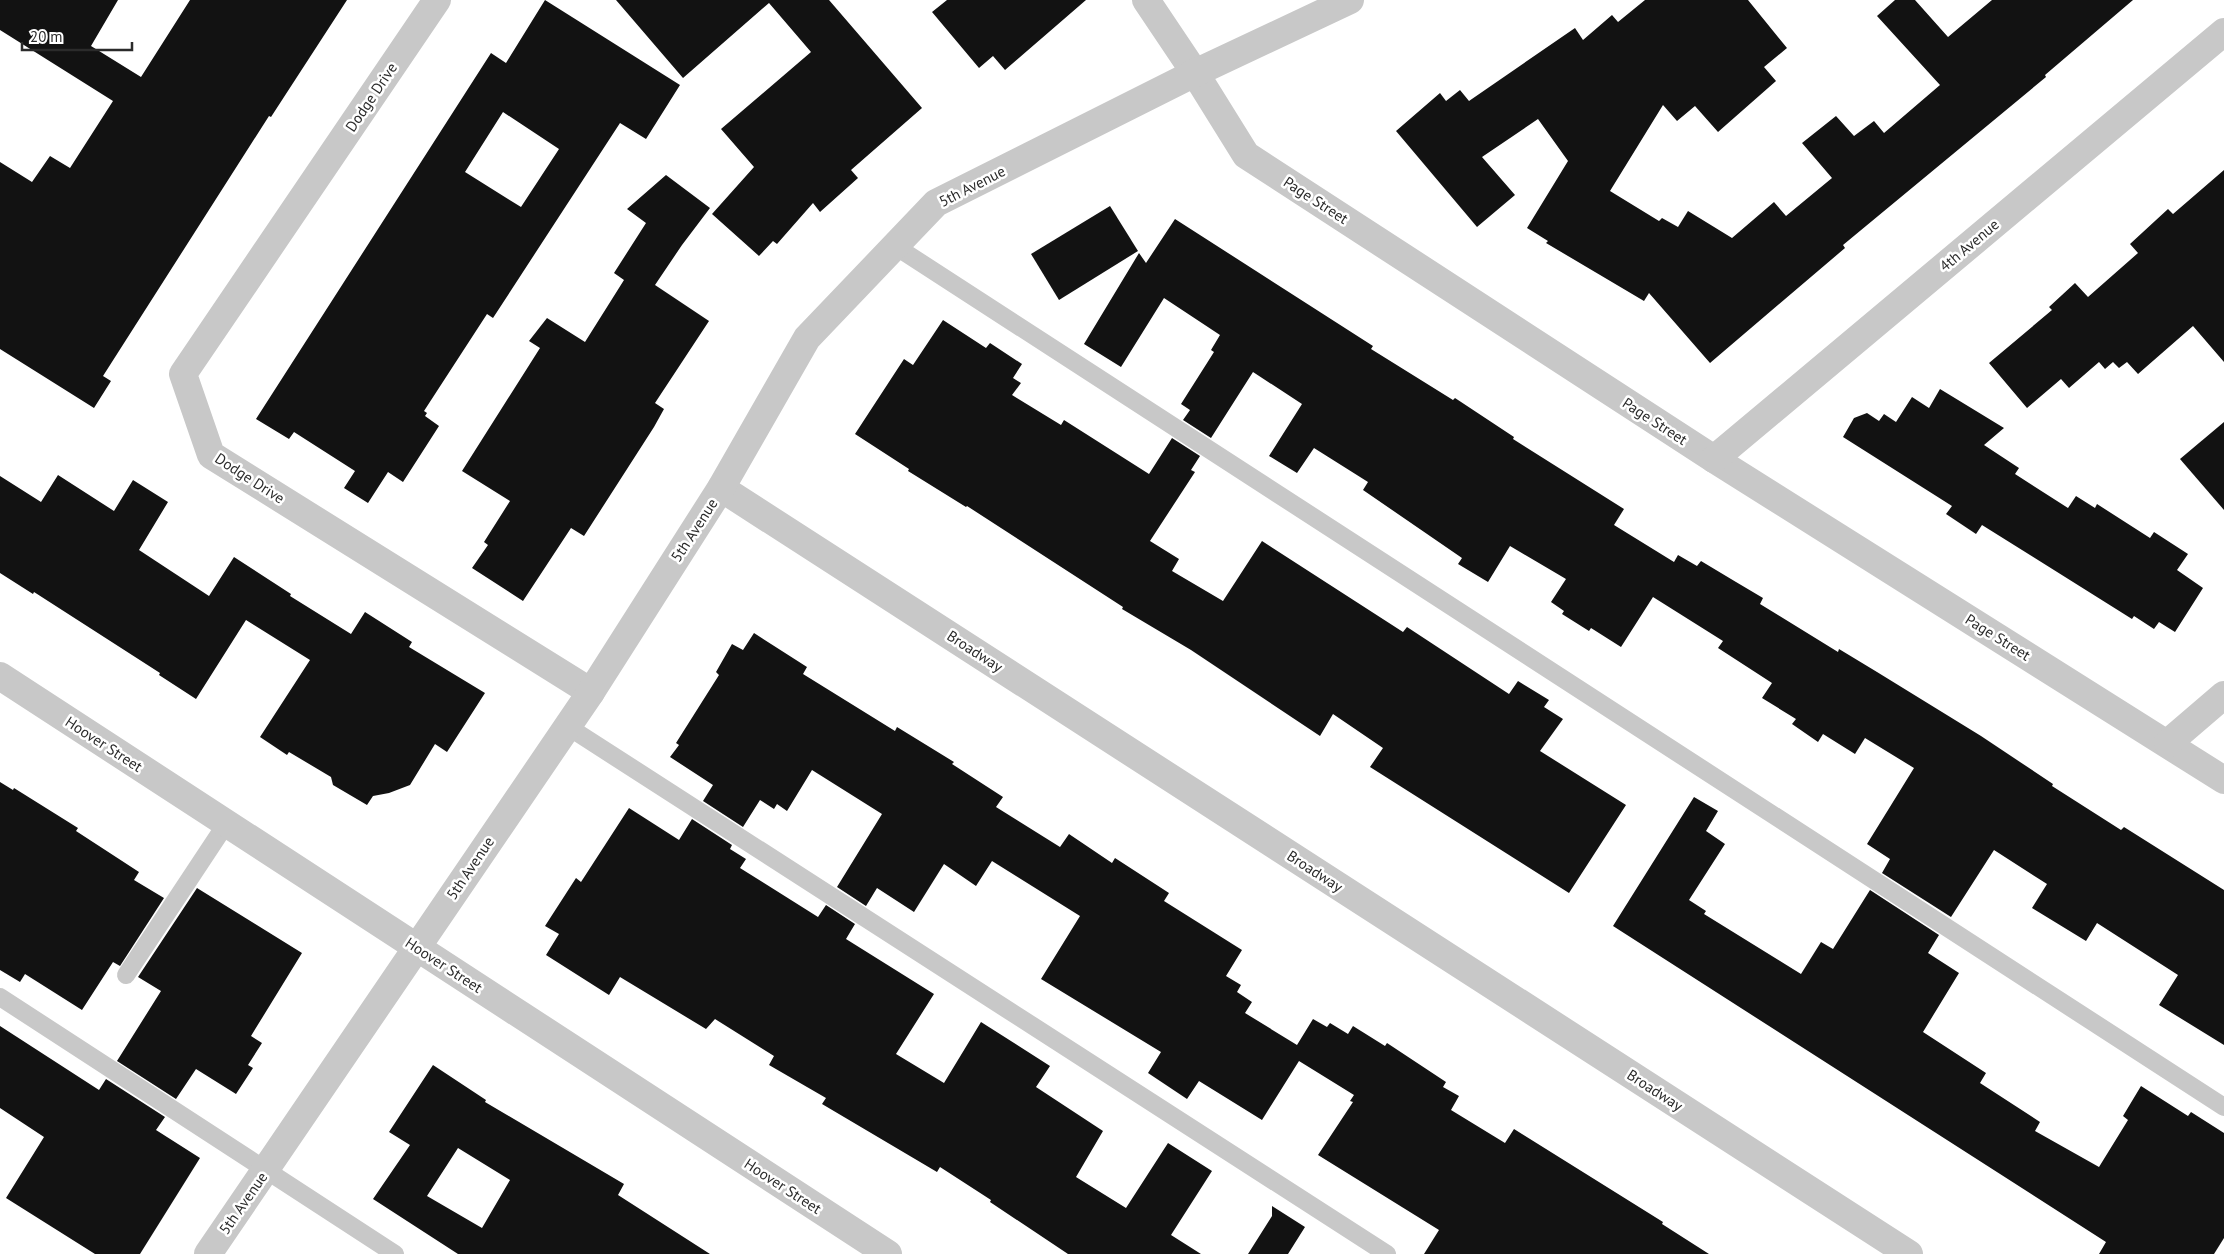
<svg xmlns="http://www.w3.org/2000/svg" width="2224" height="1254" font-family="'PT Sans',sans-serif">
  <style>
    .building { fill: #121212; fill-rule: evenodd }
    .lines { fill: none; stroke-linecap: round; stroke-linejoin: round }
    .service { stroke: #c8c8c8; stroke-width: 18 }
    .minor { stroke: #c8c8c8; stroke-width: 28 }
    .labels { text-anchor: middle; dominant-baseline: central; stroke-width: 5; stroke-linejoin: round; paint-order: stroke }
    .street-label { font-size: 15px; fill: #2b2b2b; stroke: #fff }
  </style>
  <rect width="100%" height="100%" fill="#fff"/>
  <g class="building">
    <polygon points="0,0 118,0 91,46 141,77 190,0 347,0 271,117 269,116 103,376 111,381 94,408 0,349 0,162 32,182 50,156 70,168 113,101 0,30"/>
    <path d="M 545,0 L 680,85 L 646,139 L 620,123 L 493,318 L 487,314 L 424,411 L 427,413 L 425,416 L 439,426 L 403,482 L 388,472 L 368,503 L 344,488 L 355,471 L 294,432 L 289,439 L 256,419 L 491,53 L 506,63 ZM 503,112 L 559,149 L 521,207 L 465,172 Z"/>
    <polygon points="616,0 829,0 922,108 851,170 858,178 820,212 813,203 777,244 773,241 759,256 712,214 754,167 721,129 811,52 769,3 683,78"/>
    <polygon points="947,0 1086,0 1005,70 993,56 979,68 932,12"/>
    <polygon points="1645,0 1748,0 1787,48 1764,67 1776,81 1718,132 1695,106 1677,121 1663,105 1610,191 1659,221 1662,218 1678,227 1688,211 1732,238 1774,202 1786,216 1832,178 1802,143 1836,116 1854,136 1874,121 1884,133 1940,85 1877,16 1895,0 1915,0 1948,37 1992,0 2133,0 2045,75 2046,77 1843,245 1845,248 1710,363 1649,293 1644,301 1546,243 1548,241 1527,228 1568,161 1538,119 1482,157 1515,195 1477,227 1396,131 1440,93 1446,101 1460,90 1469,101 1575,28 1583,40 1612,15 1618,22"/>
    <polygon points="2224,170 2224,362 2193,326 2138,374 2127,362 2119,368 2113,362 2105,369 2099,362 2069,388 2061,379 2027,408 1989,363 2052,310 2049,307 2075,283 2088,297 2138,253 2130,244 2168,209 2173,214"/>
    <polygon points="666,175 710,208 682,245 655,285 709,321 655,403 664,409 654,427 584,536 571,528 523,601 472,568 488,545 484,542 510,501 462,471 540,348 529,341 547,318 585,342 624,280 614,273 646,223 627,209"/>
    <polygon points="1110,206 1138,251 1059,300 1031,254"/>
    <polygon points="1175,219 1373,346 1371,349 1453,400 1455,398 1514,437 1513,439 1624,509 1614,525 1674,562 1678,555 1697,566 1701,561 1736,582 1763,598 1760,604 1838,652 1839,649 1877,672 1981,736 2053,784 2052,786 2121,830 2124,827 2224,890 2224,1045 2159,1005 2178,975 2097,923 2086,941 2032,908 2047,884 1994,850 1951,917 1882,873 1890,859 1867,844 1914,768 1865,738 1855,754 1823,734 1818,742 1792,724 1796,719 1762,698 1772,683 1718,648 1723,641 1653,597 1621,647 1591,628 1589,631 1562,614 1564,611 1551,602 1566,579 1510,546 1488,582 1458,564 1462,558 1363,490 1368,482 1314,448 1297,473 1269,456 1302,404 1253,372 1211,438 1183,420 1190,410 1181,404 1214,352 1211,350 1220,335 1164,298 1121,367 1084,344 1139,253 1146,263"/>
    <polygon points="943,320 986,348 990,343 1022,364 1013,378 1021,383 1012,395 1061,425 1064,420 1149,474 1172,438 1200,456 1191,470 1195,472 1150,541 1179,559 1172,571 1223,601 1262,541 1403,632 1407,627 1509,694 1518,681 1549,700 1544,707 1563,719 1540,751 1626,805 1569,893 1370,767 1383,748 1333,714 1320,736 1191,650 1122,609 1123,607 967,506 966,507 908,471 909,469 855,434 904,359 913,365"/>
    <polygon points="1940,389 2004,428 1984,445 2019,468 2015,474 2068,508 2076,496 2095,508 2097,504 2150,538 2154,532 2188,554 2177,570 2203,588 2175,632 2159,622 2154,629 2134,616 2132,619 1982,525 1976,534 1946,514 1952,506 1843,437 1854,418 1867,413 1879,421 1884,414 1896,422 1912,397 1929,408"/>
    <polygon points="2224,422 2224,510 2180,459"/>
    <polygon points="58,475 114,511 133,480 168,502 139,550 209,596 234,557 291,594 290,596 351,634 365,612 412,642 409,647 485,693 447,752 435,744 410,785 389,793 373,796 367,805 333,785 331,777 289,752 287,755 260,737 310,660 246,620 196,699 159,675 160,673 34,592 33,594 0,573 0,476 41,502"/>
    <polygon points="754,633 807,667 803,674 895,731 897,727 954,762 952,764 1003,797 996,807 1060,847 1069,834 1112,863 1115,858 1169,893 1164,901 1242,950 1226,976 1241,985 1237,992 1252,1002 1245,1013 1297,1045 1313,1019 1327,1027 1330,1023 1348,1034 1353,1026 1385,1046 1387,1043 1446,1082 1443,1087 1459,1096 1451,1110 1505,1143 1514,1129 1663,1222 1662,1224 1709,1254 1424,1254 1439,1230 1318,1155 1353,1102 1350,1101 1354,1095 1299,1061 1262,1120 1199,1081 1187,1099 1148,1073 1161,1052 1041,979 1080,916 992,861 976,886 944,864 914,912 877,888 866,906 837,887 882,814 812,770 787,811 777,804 774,809 760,800 743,827 703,801 713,785 670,757 679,745 676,743 719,675 716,672 732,644 743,650"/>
    <polygon points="0,782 13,790 14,788 78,828 76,831 139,872 134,880 164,898 120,966 113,962 82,1010 25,974 20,982 0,970"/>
    <polygon points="1694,797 1718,811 1706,831 1725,844 1689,900 1706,911 1704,914 1801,974 1821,942 1833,949 1870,890 1939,935 1928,953 1959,973 1923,1032 1986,1073 1980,1083 2040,1122 2035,1131 2099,1167 2128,1120 2123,1116 2141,1086 2188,1116 2191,1112 2224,1133 2224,1238 2214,1254 2099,1254 2106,1242 1613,926"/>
    <polygon points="629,808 679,840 692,819 732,845 730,849 746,859 740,868 818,917 826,905 855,924 846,939 934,994 896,1054 944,1083 981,1022 1050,1066 1036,1087 1103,1131 1076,1177 1126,1208 1168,1143 1212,1171 1171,1235 1201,1254 1068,1254 990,1202 991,1200 940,1167 937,1172 822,1104 826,1098 769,1065 774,1056 715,1019 706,1029 620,977 609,995 546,955 559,934 545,926 576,878 581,882"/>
    <polygon points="197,888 302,953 251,1036 262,1043 248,1065 253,1068 236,1094 196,1069 176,1099 117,1061 161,991 138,977"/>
    <polygon points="0,1026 99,1090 106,1079 165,1117 156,1130 200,1158 140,1254 95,1254 6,1198 44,1137 0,1108"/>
    <path d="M 433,1065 L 486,1100 L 485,1102 L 624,1184 L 618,1195 L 710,1254 L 458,1254 L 373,1199 L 410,1145 L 389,1132 ZM 458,1148 L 510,1180 L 482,1228 L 427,1196 Z"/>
    <polygon points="1272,1206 1305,1227 1288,1254 1248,1254 1272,1216"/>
  </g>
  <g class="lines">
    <g class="service">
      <polyline points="895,246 2224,1107"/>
      <polyline points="567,726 1387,1254"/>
      <polyline points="126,975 226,824"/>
      <polyline points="0,997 395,1254"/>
    </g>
    <g class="minor">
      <polyline points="437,0 183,374 211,455 591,692"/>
      <polyline points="1146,0 1195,73 1246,155 1714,459 2224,780"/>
      <polyline points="1714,459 2224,32"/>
      <polyline points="721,488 1909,1254"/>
      <polyline points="0,676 888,1254"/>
      <polyline points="2168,743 2224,695"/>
      <polyline points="208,1254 591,692 721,488 807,338 936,203 1195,73 1350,0"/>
    </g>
  </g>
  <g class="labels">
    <g class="street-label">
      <text transform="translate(371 97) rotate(-56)">Dodge Drive</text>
      <text transform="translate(972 186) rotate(-27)">5th Avenue</text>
      <text transform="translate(1316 200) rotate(33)">Page Street</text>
      <text transform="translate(1969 245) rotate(-40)">4th Avenue</text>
      <text transform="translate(1655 421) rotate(33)">Page Street</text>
      <text transform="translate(250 478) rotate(33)">Dodge Drive</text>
      <text transform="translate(694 530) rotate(-57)">5th Avenue</text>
      <text transform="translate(1998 637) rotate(32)">Page Street</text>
      <text transform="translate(975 651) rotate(33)">Broadway</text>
      <text transform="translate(104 744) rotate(33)">Hoover Street</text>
      <text transform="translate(470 868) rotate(-56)">5th Avenue</text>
      <text transform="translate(1315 871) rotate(33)">Broadway</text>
      <text transform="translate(444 965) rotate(33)">Hoover Street</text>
      <text transform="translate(1655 1090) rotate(33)">Broadway</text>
      <text transform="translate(783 1186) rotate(33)">Hoover Street</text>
      <text transform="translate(243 1203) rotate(-55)">5th Avenue</text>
    </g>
  </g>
  <path d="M22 42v8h110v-8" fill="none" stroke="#2b2b2b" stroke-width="2.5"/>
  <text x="30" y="42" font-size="15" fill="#2b2b2b" stroke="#ffffff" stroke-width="4" paint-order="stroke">20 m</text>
</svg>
